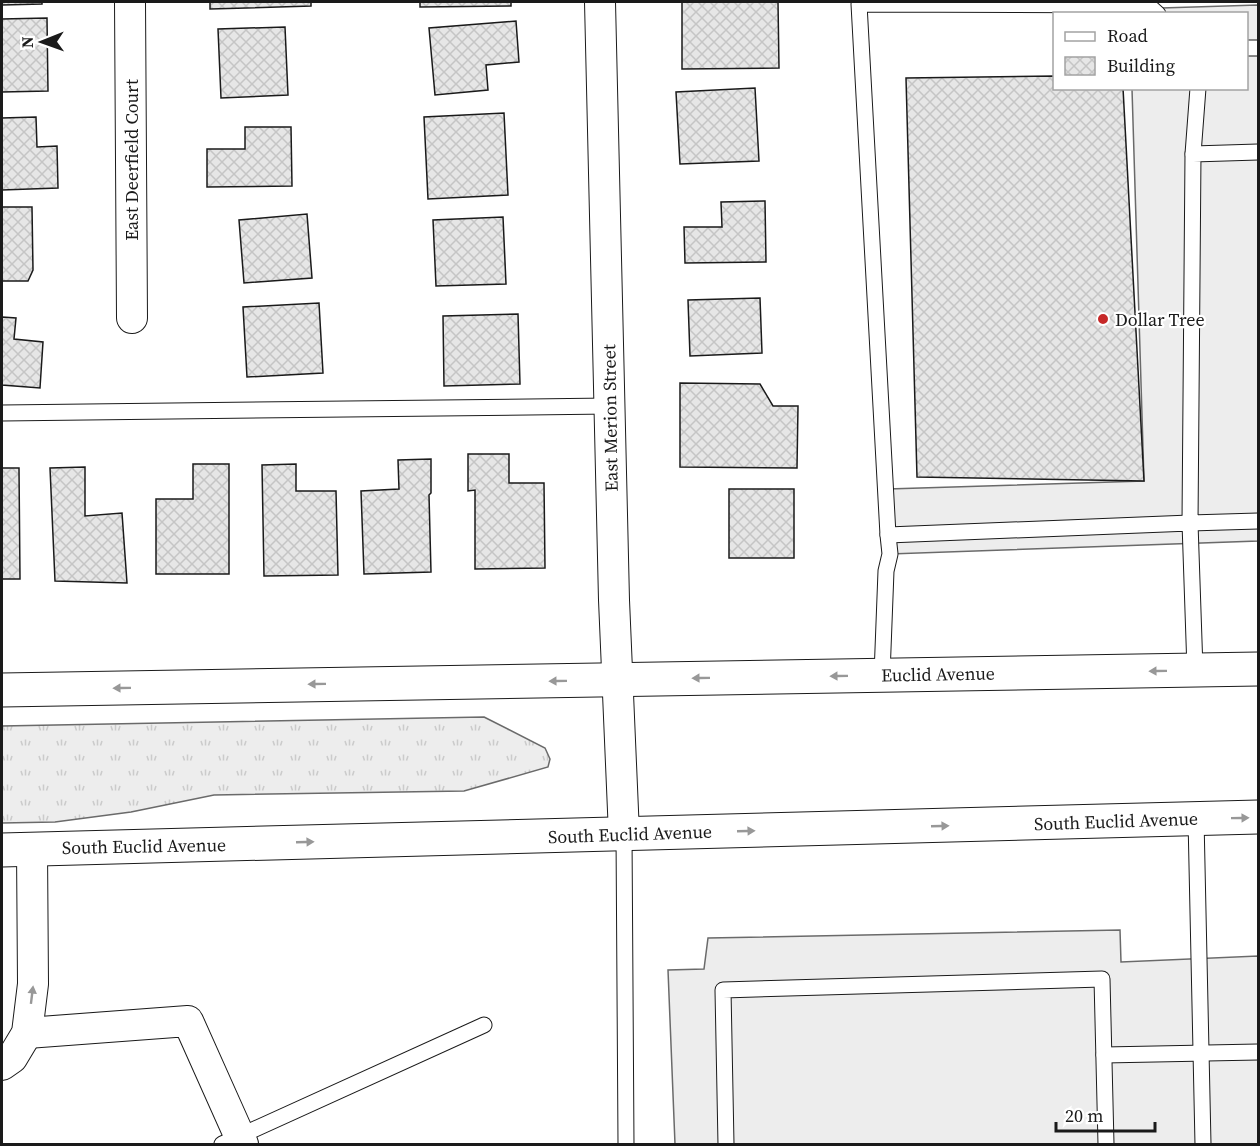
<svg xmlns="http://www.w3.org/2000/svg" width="1260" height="1146" font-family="'Source Serif 4',serif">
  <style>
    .grass { fill: url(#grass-tufts); stroke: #6a6a6a; stroke-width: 1.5 }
    .built { fill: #ededed; stroke: #6a6a6a; stroke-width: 1.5 }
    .building { fill: url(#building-cross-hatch); stroke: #1a1a1a; stroke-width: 1.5 }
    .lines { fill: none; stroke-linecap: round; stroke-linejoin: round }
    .lane-casing { stroke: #1a1a1a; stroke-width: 17 }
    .street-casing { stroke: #1a1a1a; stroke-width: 32 }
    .primary-casing { stroke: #1a1a1a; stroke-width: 35 }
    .lane { stroke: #fff; stroke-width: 15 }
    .street { stroke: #fff; stroke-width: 30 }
    .primary { stroke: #fff; stroke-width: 33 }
    .oneway { fill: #989898 }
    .poi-dot { fill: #c62828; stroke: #fff; stroke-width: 2 }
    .labels { text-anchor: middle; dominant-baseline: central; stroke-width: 4.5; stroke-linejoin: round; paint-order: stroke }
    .street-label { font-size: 18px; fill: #1a1a1a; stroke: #fff }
    .poi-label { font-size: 18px; fill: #1a1a1a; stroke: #fff; text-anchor: start }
  </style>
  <defs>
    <pattern id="grass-tufts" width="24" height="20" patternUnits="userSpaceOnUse" patternTransform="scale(1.5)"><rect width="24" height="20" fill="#ededed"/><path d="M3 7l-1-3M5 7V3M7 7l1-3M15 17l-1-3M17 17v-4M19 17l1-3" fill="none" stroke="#cbcbcb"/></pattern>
    <pattern id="building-cross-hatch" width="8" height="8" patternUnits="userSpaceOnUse" patternTransform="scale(1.5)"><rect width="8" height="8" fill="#e6e6e6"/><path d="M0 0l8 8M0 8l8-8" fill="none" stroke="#c5c5c5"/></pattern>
  </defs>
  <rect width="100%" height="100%" fill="#fff"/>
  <polygon class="grass" points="484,717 545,748 550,759 548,767 464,791 214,795 131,812 55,822 2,823 2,726"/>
  <g class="built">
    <polygon points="1258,5 1258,541 890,554 888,489 1144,481 1132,89 1246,88 1246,14 1130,14 1129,9"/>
    <polygon points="1120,930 1121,962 1258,956 1258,1144 675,1144 668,970 704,969 708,938"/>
  </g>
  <g class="building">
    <polygon points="2,2 42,2 42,4 2,5"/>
    <polygon points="210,2 311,2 311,6 210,9"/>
    <polygon points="420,2 511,2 511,6 420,7"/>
    <polygon points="682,2 778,2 779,68 682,69"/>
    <polygon points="47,18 48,91 2,92 2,19"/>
    <polygon points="516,21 519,62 486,65 488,90 435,95 429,28"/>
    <polygon points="285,27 288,95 221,98 218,29"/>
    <polygon points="1054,76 1054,88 1123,88 1144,481 917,477 906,78"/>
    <polygon points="755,88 759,161 680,164 676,92"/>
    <polygon points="504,113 508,195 428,199 424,117"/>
    <polygon points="36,117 37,147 57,146 58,188 2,190 2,118"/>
    <polygon points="245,127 291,127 292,186 207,187 207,149 245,149"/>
    <polygon points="765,201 766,262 685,263 684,227 722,227 721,202"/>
    <polygon points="2,207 32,207 33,270 28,281 2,281"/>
    <polygon points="307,214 312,278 244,283 239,220"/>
    <polygon points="503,217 506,284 436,286 433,220"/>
    <polygon points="760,298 762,353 690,356 688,300"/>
    <polygon points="319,303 323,373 247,377 243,307"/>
    <polygon points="518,314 520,384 444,386 443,316"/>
    <polygon points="2,317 16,318 14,339 43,342 40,388 2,385"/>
    <polygon points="680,383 760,384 773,406 798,406 797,468 680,467"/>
    <polygon points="468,454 509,454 509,483 544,483 545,568 475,569 475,490 468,491"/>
    <polygon points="431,459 431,493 429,495 431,572 364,574 361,491 399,489 398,460"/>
    <polygon points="193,464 229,464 229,574 156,574 156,499 193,499"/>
    <polygon points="296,464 296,491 336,491 338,575 264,576 262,465"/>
    <polygon points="85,467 85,516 122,513 127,583 55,581 50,468"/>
    <polygon points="2,468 19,468 20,579 2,579"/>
    <rect x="729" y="489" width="65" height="69"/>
  </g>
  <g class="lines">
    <defs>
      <g id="lane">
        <polyline points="1158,14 1148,5 859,4 888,535 1190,523 1195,670"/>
        <polyline points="1246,48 1258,48"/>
        <polyline points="1258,152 1193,154 1190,523 1258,521"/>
        <polyline points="1193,154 1198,88"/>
        <polyline points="2,413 610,406"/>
        <polyline points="882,675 886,571 890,554 888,535"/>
        <polyline points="1196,819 1203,1144"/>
        <polyline points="624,834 626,1144"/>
        <polyline points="1104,1055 1258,1052"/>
        <polyline points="222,1144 484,1025"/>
        <polyline points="726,1144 723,990 1102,979 1106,1144"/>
      </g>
      <g id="street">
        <polyline points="130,2 132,318"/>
        <polyline points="600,2 614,600 624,834"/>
        <polyline points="27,1033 188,1021 243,1144"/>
        <polyline points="2,1065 12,1058 27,1033 33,984 32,849"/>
      </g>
      <g id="primary">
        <polyline points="2,690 1258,669"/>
        <polyline points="2,850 1258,817"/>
      </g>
    </defs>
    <use href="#lane" class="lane-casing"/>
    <use href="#street" class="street-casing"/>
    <use href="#primary" class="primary-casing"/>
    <use href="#lane" class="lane"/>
    <use href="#street" class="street"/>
    <use href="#primary" class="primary"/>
  </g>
  <defs><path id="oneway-solid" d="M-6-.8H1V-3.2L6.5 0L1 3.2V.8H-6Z" transform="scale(1.5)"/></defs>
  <g class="oneway">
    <use href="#oneway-solid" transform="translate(1158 671) rotate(179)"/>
    <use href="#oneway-solid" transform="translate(839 676) rotate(179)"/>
    <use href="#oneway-solid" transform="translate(701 678) rotate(179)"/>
    <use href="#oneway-solid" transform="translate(558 681) rotate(179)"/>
    <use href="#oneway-solid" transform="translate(317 684) rotate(179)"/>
    <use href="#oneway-solid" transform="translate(122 688) rotate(179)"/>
    <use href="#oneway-solid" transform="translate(1240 818) rotate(-1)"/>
    <use href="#oneway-solid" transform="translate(940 826) rotate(-2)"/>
    <use href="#oneway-solid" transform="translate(746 831) rotate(-2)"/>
    <use href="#oneway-solid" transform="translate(305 842) rotate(-2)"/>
    <use href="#oneway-solid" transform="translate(32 995) rotate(-83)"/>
  </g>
  <circle class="poi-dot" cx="1103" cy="319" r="6"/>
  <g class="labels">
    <g class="street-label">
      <text transform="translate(131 160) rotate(-90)">East Deerfield Court</text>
      <text transform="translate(610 418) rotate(-91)">East Merion Street</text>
      <text transform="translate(938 674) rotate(-1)">Euclid Avenue</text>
      <text transform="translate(1116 821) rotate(-2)">South Euclid Avenue</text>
      <text transform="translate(630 834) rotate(-2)">South Euclid Avenue</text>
      <text transform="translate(144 846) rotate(-1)">South Euclid Avenue</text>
    </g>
    <g class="poi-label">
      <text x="1115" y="319">Dollar Tree</text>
    </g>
  </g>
  <rect width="1260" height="1146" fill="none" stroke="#1a1a1a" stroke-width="6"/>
  <rect x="1053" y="12" width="195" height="78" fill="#ffffff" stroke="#a3a3a3" stroke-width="1.5"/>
  <rect x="1065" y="32" width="30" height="9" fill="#ffffff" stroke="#a3a3a3" stroke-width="1.5"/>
  <text x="1107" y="42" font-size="18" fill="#1a1a1a">Road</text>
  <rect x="1065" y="57" width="30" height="18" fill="url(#building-cross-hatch)" stroke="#a3a3a3" stroke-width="1.5"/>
  <text x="1107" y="72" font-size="18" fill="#1a1a1a">Building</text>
  <g transform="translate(42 42) rotate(269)" stroke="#ffffff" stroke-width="4.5" paint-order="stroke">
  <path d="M0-4.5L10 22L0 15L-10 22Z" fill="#1a1a1a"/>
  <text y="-9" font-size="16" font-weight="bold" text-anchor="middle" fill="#1a1a1a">N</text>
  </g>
  <path d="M1056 1122v9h99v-9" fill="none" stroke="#1a1a1a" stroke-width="3"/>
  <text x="1065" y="1122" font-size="18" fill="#1a1a1a" stroke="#ffffff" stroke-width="4.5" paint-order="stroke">20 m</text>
</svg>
